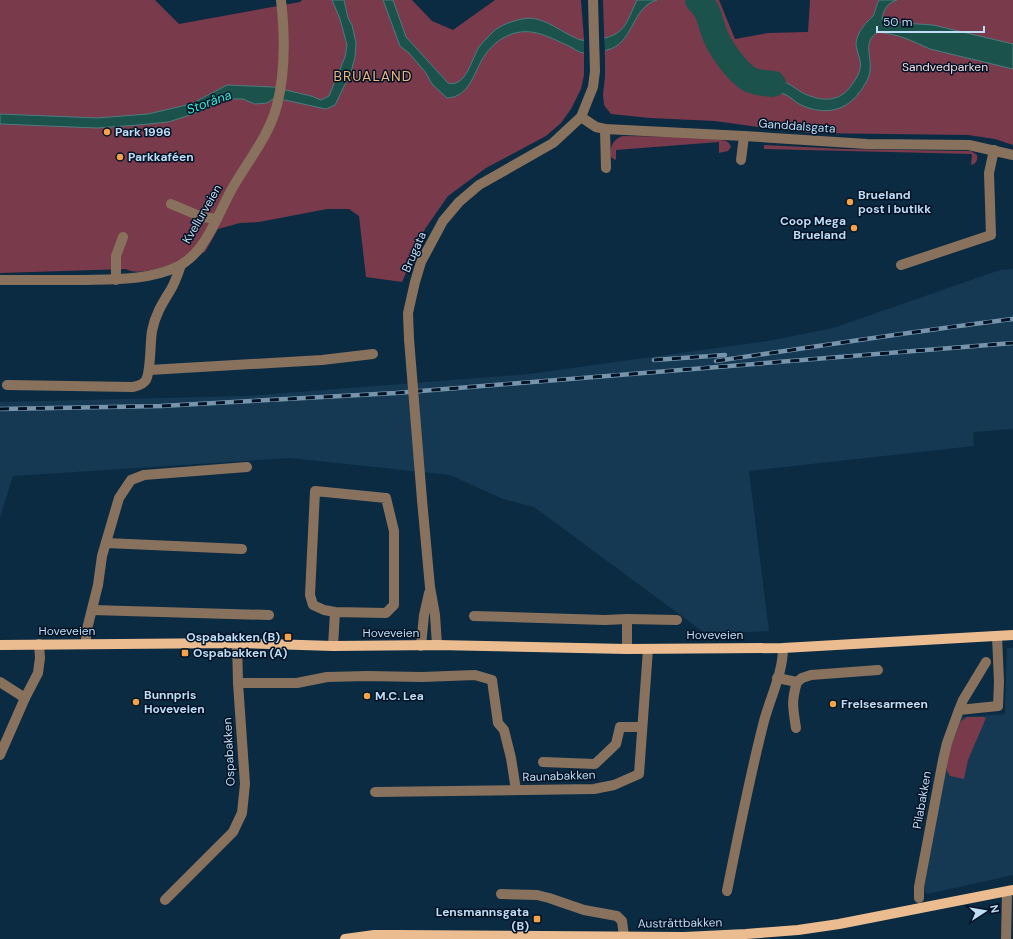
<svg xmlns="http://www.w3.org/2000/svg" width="1013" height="939" font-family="'DM Sans',sans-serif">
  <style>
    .built { fill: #153953 }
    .green { fill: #793a4b }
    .water { fill: #1b534c; stroke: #4c7c7f }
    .pier { fill: #0b2b42 }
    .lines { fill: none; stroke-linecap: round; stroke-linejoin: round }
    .river { stroke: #1b534c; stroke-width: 26 }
    .minor { stroke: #89725d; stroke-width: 10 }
    .major { stroke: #ebbc90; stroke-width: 10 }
    .rail-casing { stroke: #7694ac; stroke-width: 4.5 }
    .rail { stroke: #001224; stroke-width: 3; stroke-dasharray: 9; stroke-linecap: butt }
    .minor-bridge { stroke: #89725d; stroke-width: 10 }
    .poi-dot { fill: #f6a248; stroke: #001224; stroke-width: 1.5 }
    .labels { text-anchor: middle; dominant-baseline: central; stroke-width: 3; stroke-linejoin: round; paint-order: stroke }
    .park-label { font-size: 12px; fill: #f9dae0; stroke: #001224 }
    .street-label { font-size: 12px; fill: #c0ddf6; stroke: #001224 }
    .poi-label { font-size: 12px; font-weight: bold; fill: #c0ddf6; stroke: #001224; text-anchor: start }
    .water-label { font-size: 13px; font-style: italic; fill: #37ecd9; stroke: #001224 }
    .quarter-label { font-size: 14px; letter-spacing: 1px; fill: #f3b880; stroke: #001224 }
  </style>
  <rect width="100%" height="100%" fill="#0b2b42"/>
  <g class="built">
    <polygon points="1013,269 1013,429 973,432 974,446 749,471 769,631 706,634 534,507 503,499 450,475 290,458 13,476 0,517 0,402 248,396 529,374 768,341 833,328 1000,270"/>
    <polygon points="1007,648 1013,648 1013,875 927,894 923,890 950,747 961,717 1005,714"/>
  </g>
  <g class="green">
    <path d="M 0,0 L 155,0 L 179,24 L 300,2 L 302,0 L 412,0 L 432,21 L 453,30 L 495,0 L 581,0 L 584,39 L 584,75 L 581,89 L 571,109 L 561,123 L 546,136 L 486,168 L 448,196 L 425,229 L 402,282 L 366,277 L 359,216 L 349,209 L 327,209 L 259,222 L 240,223 L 218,229 L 205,252 C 188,258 141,279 126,269 L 0,273 Z"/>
    <polygon points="603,0 719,0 735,39 768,33 808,32 810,0 1013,0 1013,145 995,139 968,135 811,133 758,127 715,121 650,118 611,114 604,105 603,94 605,77 605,61"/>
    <path d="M 623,136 L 683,137 L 716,139 L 726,141 L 729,143 L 731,147 L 728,151 L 719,153 L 719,142 L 616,150 L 616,159 L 615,160 L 611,157 C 609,147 613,139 623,136 Z"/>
    <path d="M 764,145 L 844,149 L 971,151 L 977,155 C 978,160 976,164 971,165 L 972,155 L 971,154 L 764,149 Z"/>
    <polygon points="967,717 984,717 986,718 968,760 964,779 950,776 947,771 946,765 950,748 961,721"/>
  </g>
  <g class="water">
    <polygon points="332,0 344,0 348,18 352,25 356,43 355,57 351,72 335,105 326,109 285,100 273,99 267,103 255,104 243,99 224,99 201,111 184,117 168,122 138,125 97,128 0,124 0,114 97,118 148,114 191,104 227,85 273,87 311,96 321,100 329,96 345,57 347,45 340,19"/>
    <path d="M 383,0 L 393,0 L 406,37 L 448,83 C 466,88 472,58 479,47 C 483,42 489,36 494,31 C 501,25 512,21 522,19 C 543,14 562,34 581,40 C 586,41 592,40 596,39 C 625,37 626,23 637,0 L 657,0 C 631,7 634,44 607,50 C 601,52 589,54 583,53 C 578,52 573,48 569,46 C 546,36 528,24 503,38 C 497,41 489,49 485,55 C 474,70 471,97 447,98 L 432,84 L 426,73 L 409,53 L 400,46 Z"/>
    <path d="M 686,0 L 705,0 L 710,5 L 730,51 L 738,63 L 731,69 C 724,61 717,53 713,43 C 703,23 710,13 686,0 Z"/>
    <path d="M 879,0 L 897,0 C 887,4 884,8 882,19 L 903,23 L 933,25 L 1013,44 L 1013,69 L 930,49 C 910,40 901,35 878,32 C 862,42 872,56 870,71 C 869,79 864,86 859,93 C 844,113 821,115 799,104 C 794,101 791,97 786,95 C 771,85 749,87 735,75 L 744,68 C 757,74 771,76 785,82 C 792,85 798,91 805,94 C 825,103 842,101 853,83 C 856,79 859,74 860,69 C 862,61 857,53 856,45 C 856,36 862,27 868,21 C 870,19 873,17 874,14 C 876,10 876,5 879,0 Z"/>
  </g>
  <polygon class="pier" points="604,37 605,52 584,55 584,38"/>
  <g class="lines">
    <path class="river" d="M 698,0 C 711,13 709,20 715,35 C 720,48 737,72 749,79 C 756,83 765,83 773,84"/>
    <g class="minor">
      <polyline points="581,117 596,127 605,129 744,136 867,144 969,145 1013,155"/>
      <polyline points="605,129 606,168"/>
      <polyline points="741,160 744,136"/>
      <polyline points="171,204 202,217 217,219"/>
      <polyline points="901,265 991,235 989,173 994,150"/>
      <path d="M 0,280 C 26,280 52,280 79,280 C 112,279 148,281 179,266 C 186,262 193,256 198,250 C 213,232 221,208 233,187 C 248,161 270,134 277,105 C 286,70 285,35 281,0"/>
      <polyline points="116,280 116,256 123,237"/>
      <polyline points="409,339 408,313 415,282 421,262 443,221 459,202 479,185 553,143 581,117 593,87 595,71 593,0"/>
      <polyline points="149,370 322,360 373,354"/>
      <path d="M 7,385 L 133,387 C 137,386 143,385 146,380 C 151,371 150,342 152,331 C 155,315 162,304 170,291 C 175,283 178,274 181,265"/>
      <polyline points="422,500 430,587 435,615 437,645"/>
      <polyline points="106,543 242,549"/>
      <polyline points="92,610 269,615"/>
      <polyline points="474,616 605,620 627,619 627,649"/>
      <polyline points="627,619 677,620"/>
      <polyline points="86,643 86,633 98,585 102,556 119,498 131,480 144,475 247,467"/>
      <polyline points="333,646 335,612 386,613 394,605 394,531 386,498 315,491 310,595 313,605 324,610 335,612"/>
      <polyline points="421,646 424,615 429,593"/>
      <path d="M 777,678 L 797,682 C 791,702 793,708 796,728"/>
      <polyline points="0,682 25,698"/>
      <polyline points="797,682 802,678 811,675 878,670"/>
      <polyline points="238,683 297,683 327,677 367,676 422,677 475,675 492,680 498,723 504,730 511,758 516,790"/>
      <polyline points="959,710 963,700 986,662"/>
      <polyline points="0,755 25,698 38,673 40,658 39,644"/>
      <polyline points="543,762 595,764 616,744 620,727 642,727"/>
      <polyline points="375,792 594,789 614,785 639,774 648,649"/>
      <path d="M 727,891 C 738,836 749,780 763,725 C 769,700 783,674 783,648"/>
      <polyline points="501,894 537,895 549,898 584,910 617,916 622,921 624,936"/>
      <polyline points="919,898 919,887 943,760 947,743 959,710 998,706 999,682 997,636"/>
      <polyline points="165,900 233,832 242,813 245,784 238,683 237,643"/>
      <polyline points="1006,939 1007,892"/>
    </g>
    <g class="major">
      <polyline points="0,645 237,643 333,646 437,645 627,649 783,648 1013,635"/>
      <polyline points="345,939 374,935 398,935 684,937 746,934 798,930 839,924 1013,890"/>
    </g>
    <defs>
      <g id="rail">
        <polyline points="654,360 725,355"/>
        <path d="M 716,361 C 815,347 914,331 1013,319"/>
        <polyline points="0,409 161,406 396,393 1013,343"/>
      </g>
    </defs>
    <use href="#rail" class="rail-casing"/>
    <use href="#rail" class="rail"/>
    <polyline class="minor-bridge" points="409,339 422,500"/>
  </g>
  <g class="poi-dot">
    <circle cx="107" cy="132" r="4"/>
    <circle cx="120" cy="157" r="4"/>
    <circle cx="850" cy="202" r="4"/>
    <circle cx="854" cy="228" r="4"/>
    <rect x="284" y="633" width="8" height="8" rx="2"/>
    <rect x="181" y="649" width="8" height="8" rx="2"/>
    <circle cx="367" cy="696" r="4"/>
    <circle cx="136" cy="702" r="4"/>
    <circle cx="833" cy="704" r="4"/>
    <rect x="533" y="915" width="8" height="8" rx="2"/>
  </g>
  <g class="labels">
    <g class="park-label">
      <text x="945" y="67">Sandvedparken</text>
    </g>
    <g class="street-label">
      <text transform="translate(797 126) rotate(4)">Ganddalsgata</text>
      <text transform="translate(202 214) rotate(-60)">Kvellurveien</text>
      <text transform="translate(414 252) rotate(-66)">Brugata</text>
      <text x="67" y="631">Hoveveien</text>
      <text x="391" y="633">Hoveveien</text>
      <text x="715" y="635">Hoveveien</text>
      <text transform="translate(229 752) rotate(-93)">Ospabakken</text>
      <text transform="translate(559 776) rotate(-2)">Raunabakken</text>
      <text transform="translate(922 800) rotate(-80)">Pilabakken</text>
      <text transform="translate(680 923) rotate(-1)">Austråttbakken</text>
    </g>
    <g class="poi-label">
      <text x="115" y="132">Park 1996</text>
      <text x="128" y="157">Parkkaféen</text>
      <text x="858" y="195">Brueland<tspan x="858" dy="14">post i butikk</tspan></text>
      <text x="846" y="221" text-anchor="end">Coop Mega<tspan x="846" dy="14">Brueland</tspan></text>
      <text x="280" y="637" text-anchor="end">Ospabakken (B)</text>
      <text x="193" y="653">Ospabakken (A)</text>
      <text x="144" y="695">Bunnpris<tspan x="144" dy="14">Hoveveien</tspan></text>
      <text x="375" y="696">M.C. Lea</text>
      <text x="841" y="704">Frelsesarmeen</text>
      <text x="529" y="912" text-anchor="end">Lensmannsgata<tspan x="529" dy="14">(B)</tspan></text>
    </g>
    <g class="water-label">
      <text transform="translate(209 102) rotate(-20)">Storåna</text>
    </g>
    <g class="quarter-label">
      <text x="373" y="76">BRUALAND</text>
    </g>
  </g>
  <g transform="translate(985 911) rotate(78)" stroke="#001224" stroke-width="3" paint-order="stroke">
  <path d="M0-3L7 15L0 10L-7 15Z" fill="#c0ddf6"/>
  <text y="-6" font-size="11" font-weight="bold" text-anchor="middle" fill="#c0ddf6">N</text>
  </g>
  <path d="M877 26v6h107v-6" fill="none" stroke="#c0ddf6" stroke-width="2"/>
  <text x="883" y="26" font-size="12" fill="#c0ddf6" stroke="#001224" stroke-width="3" paint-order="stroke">50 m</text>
</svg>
